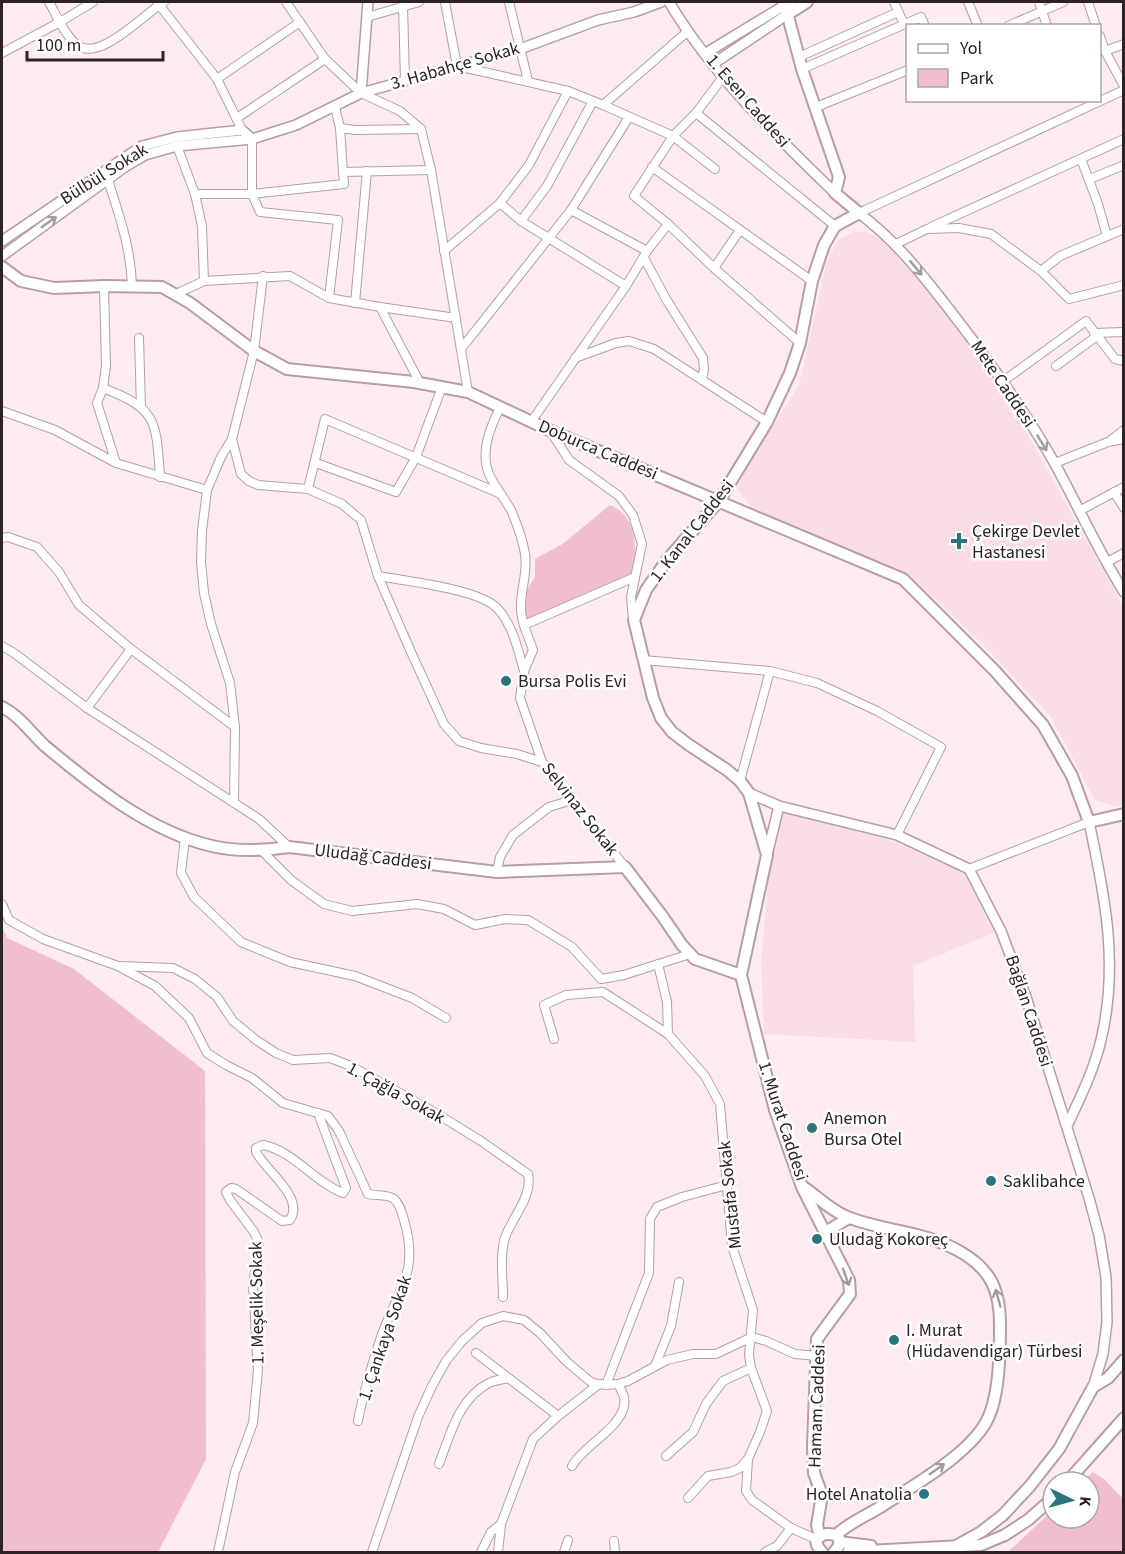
<svg xmlns="http://www.w3.org/2000/svg" width="1125" height="1554" font-family="'Source Sans 3',sans-serif">
  <style>
    .built { fill: #fadce7 }
    .green { fill: #f1bed1 }
    .lines { fill: none; stroke-linecap: round; stroke-linejoin: round }
    .minor-casing { stroke: #b89da6; stroke-width: 10 }
    .tertiary-casing { stroke: #b89da6; stroke-width: 12 }
    .secondary-casing { stroke: #b89da6; stroke-width: 14 }
    .minor { stroke: #fff; stroke-width: 8 }
    .tertiary { stroke: #fff; stroke-width: 9 }
    .secondary { stroke: #fff; stroke-width: 10 }
    .oneway { stroke: #a09c9d }
    .poi-dot { fill: #2c757c; stroke: #fff; stroke-width: 2 }
    .labels { text-anchor: middle; dominant-baseline: central; stroke-width: 5; stroke-linejoin: round; paint-order: stroke }
    .street-label { font-size: 18px; fill: #2d2226; stroke: #fff }
    .poi-label { font-size: 18px; fill: #2d2226; stroke: #fff; text-anchor: start }
  </style>
  <rect width="100%" height="100%" fill="#feecf2"/>
  <g class="built">
    <polygon points="853,232 867,232 881,240 930,291 997,380 1123,606 1123,805 1117,807 1095,800 1051,717 985,647 909,574 752,508 737,489 747,467 799,385 826,264 837,241"/>
    <polygon points="783,812 895,842 964,873 994,933 913,966 915,1042 764,1034 761,963 769,873"/>
  </g>
  <g class="green">
    <path d="M 610,505 C 638,517 636,547 634,572 L 527,620 L 525,606 L 527,590 L 535,577 L 535,559 L 564,543 Z"/>
    <polygon points="2,926 7,938 74,969 205,1071 206,1459 158,1552 2,1552"/>
    <polygon points="1093,1472 1104,1479 1123,1499 1123,1552 1008,1552 1053,1510 1053,1518 1089,1518 1089,1482 1082,1482"/>
  </g>
  <g class="lines">
    <defs>
      <g id="minor">
        <path d="M 49,2 C 57,16 64,34 77,45 C 99,63 145,13 164,2"/>
        <polyline points="157,2 217,79 242,130"/>
        <polyline points="286,2 325,59 361,93 400,111 421,129 431,170 468,392"/>
        <polyline points="445,2 457,66 568,91 603,105 673,136 715,169"/>
        <polyline points="509,2 528,81"/>
        <polyline points="894,2 904,24"/>
        <polyline points="968,2 978,26"/>
        <polyline points="1039,2 1047,26"/>
        <polyline points="1088,2 1096,26"/>
        <polyline points="403,6 405,80"/>
        <polyline points="367,17 419,2"/>
        <polyline points="1008,26 1063,2"/>
        <polyline points="1100,36 1105,51 1124,86"/>
        <polyline points="1105,51 1124,44"/>
        <polyline points="2,53 60,22 93,2"/>
        <polyline points="799,57 898,12"/>
        <polyline points="802,69 921,17 925,26"/>
        <polyline points="723,77 696,113 673,136 634,196 668,224 714,268 800,343"/>
        <polyline points="217,79 300,22"/>
        <polyline points="603,105 687,32"/>
        <polyline points="335,107 340,128 343,172"/>
        <polyline points="816,107 908,70"/>
        <polyline points="696,113 835,226"/>
        <polyline points="237,118 325,59"/>
        <polyline points="340,128 355,130 421,129"/>
        <polyline points="252,139 252,194 344,184 343,172 431,170"/>
        <polyline points="177,146 195,194 202,226 204,281"/>
        <polyline points="1081,159 1098,204 1107,236"/>
        <polyline points="652,167 812,281"/>
        <path d="M 105,176 L 108,180 C 119,215 131,248 132,286"/>
        <polyline points="1090,179 1124,165"/>
        <polyline points="195,194 252,194 260,212 338,220 329,298"/>
        <polyline points="500,203 521,221 626,286"/>
        <polyline points="571,210 647,251"/>
        <polyline points="859,213 1124,90"/>
        <polyline points="521,221 547,186 593,101"/>
        <polyline points="931,227 1124,139"/>
        <polyline points="896,244 927,229 959,228 991,234 1041,271 1069,299 1124,285"/>
        <polyline points="444,251 500,203 529,165 568,91"/>
        <polyline points="644,258 666,299 703,358 704,369 702,380"/>
        <polyline points="714,268 740,230"/>
        <polyline points="1041,271 1060,256 1124,229"/>
        <polyline points="104,286 106,366 103,388 97,403 116,463"/>
        <polyline points="176,294 204,281 290,276 329,298 380,307 420,383"/>
        <polyline points="355,303 367,171"/>
        <polyline points="380,307 456,318"/>
        <polyline points="1094,333 1124,332"/>
        <polyline points="139,338 141,407"/>
        <polyline points="461,349 571,210 629,117"/>
        <polyline points="575,358 616,343 629,341 654,349 767,422"/>
        <polyline points="1056,366 1097,336"/>
        <polyline points="1002,382 1086,321 1115,359 1124,361"/>
        <path d="M 103,388 C 158,409 156,421 160,477"/>
        <path d="M 500,408 C 490,427 480,453 489,474 C 495,487 504,498 511,510 C 517,524 523,540 525,554 C 528,572 521,588 521,605 C 520,620 528,635 533,650 L 524,671 L 520,698 L 542,762 L 625,867"/>
        <polyline points="2,411 55,430 116,463 207,490"/>
        <polyline points="531,422 626,286 647,251 668,224"/>
        <polyline points="551,432 569,460 619,496 633,515 642,544 631,597 633,619"/>
        <polyline points="232,439 241,474 249,481 258,485 308,489 342,504 361,520 378,576 411,652 444,724 459,741 481,748 517,754 542,762"/>
        <polyline points="1111,440 1124,430"/>
        <polyline points="316,463 396,492 416,457 442,387"/>
        <polyline points="1055,463 1108,442 1124,439"/>
        <polyline points="308,489 325,419 501,494"/>
        <polyline points="1114,492 1124,508"/>
        <polyline points="1079,511 1124,487"/>
        <polyline points="2,538 8,537 37,547 59,572 79,605 131,649 235,727 234,803"/>
        <polyline points="1111,560 1124,553"/>
        <path d="M 378,576 C 405,581 479,589 497,608 C 513,625 518,650 524,671"/>
        <polyline points="524,625 635,577"/>
        <polyline points="2,646 14,653 87,708 259,819 289,847"/>
        <polyline points="643,660 770,671 817,683 877,711 941,747 897,835"/>
        <polyline points="87,708 131,649"/>
        <polyline points="235,727 230,683 211,624 204,593 201,562 202,531 207,490 221,457 232,439 254,351 263,276"/>
        <polyline points="740,781 770,671"/>
        <polyline points="185,837 181,873 194,897 241,942 290,962 355,976 412,998 446,1018"/>
        <polyline points="262,851 291,880 324,904 352,911 417,904 444,909 475,925 505,919 528,920 572,947 601,979 624,975 690,954"/>
        <polyline points="969,869 1089,822"/>
        <polyline points="497,872 500,857 513,835 549,807 572,800"/>
        <path d="M 2,904 L 9,920 L 43,939 L 118,966 L 155,986 L 189,1018 L 207,1053 L 226,1065 L 252,1078 L 283,1103 L 328,1116 L 339,1131 L 368,1194 C 376,1196 388,1194 394,1199 C 400,1204 402,1213 404,1220 C 420,1273 397,1291 381,1337 C 372,1365 363,1392 358,1421"/>
        <polyline points="658,964 667,1002 668,1034 705,1076 720,1104 732,1246 753,1310 749,1355 751,1368 767,1411 760,1432 748,1459 746,1491 752,1500 791,1528 818,1540"/>
        <path d="M 120,966 L 173,968 L 195,979 L 217,997 L 233,1021 L 256,1040 L 276,1053 L 293,1060 L 330,1058 L 351,1066 L 434,1112 L 481,1141 L 528,1174 C 533,1195 513,1217 506,1235 C 499,1253 503,1278 503,1297"/>
        <polyline points="554,1039 544,1005 566,995 603,992 668,1034"/>
        <polyline points="476,1353 558,1416"/>
        <polyline points="655,1366 671,1326 679,1282"/>
        <polyline points="606,1385 649,1273 650,1219 657,1207 682,1197 727,1185"/>
        <polyline points="666,1456 693,1432 706,1404 723,1381 751,1368"/>
        <path d="M 439,1464 C 450,1435 459,1398 489,1383 C 494,1380 502,1380 508,1378"/>
        <path d="M 572,1466 C 583,1445 630,1424 624,1397 C 623,1393 620,1388 618,1384"/>
        <polyline points="688,1498 708,1476 731,1472 740,1468 747,1460"/>
        <polyline points="614,1541 615,1552"/>
        <path d="M 218,1552 L 235,1472 L 253,1423 L 258,1370 L 253,1285 L 259,1243 L 254,1232 L 230,1200 L 226,1192 L 231,1188 L 236,1189 L 282,1221 L 290,1220 C 305,1197 265,1170 256,1152 L 256,1148 L 263,1145 C 294,1151 314,1182 343,1193 L 346,1188 L 318,1113"/>
        <polyline points="372,1552 418,1417 432,1386 446,1361 462,1341 482,1323 503,1316 524,1320 540,1333 567,1362 592,1383 606,1385 618,1384 628,1381 667,1360 693,1354 716,1354 752,1337 766,1341 795,1354 817,1356"/>
        <polyline points="481,1552 491,1532 501,1524 533,1439 558,1416 599,1384"/>
        <polyline points="498,1552 501,1524"/>
        <polyline points="564,1552 568,1540"/>
        <polyline points="765,1552 777,1546 791,1528"/>
      </g>
      <g id="tertiary">
        <path d="M 669,2 C 712,74 774,134 835,193"/>
        <polyline points="706,53 785,5 783,2"/>
        <polyline points="713,64 788,14"/>
        <polyline points="361,93 368,2"/>
        <path d="M 859,213 C 897,242 920,272 949,309 C 987,358 1024,409 1055,464 C 1078,506 1098,551 1124,592"/>
        <polyline points="2,241 142,146 177,137 242,130 252,139"/>
        <polyline points="2,256 126,166 145,155 177,146 252,139 296,125 361,93 520,49 598,20 634,12 661,2"/>
        <polyline points="749,793 779,806 897,835 969,869 1001,931 1026,997 1089,1198 1099,1235 1106,1277 1107,1322 1103,1354 1093,1387"/>
        <polyline points="767,855 779,806"/>
        <path d="M 1067,1126 C 1080,1098 1094,1070 1101,1040 C 1119,965 1105,896 1089,822"/>
      </g>
      <g id="secondary">
        <polyline points="790,2 785,5 802,69 839,177 835,193 859,213 835,226 824,245 812,281 800,343 790,373 767,422 719,501 667,560 646,590 634,620 653,698 661,718 672,732 689,745 727,770 740,781 749,793 767,855 741,975 775,1110 802,1187 849,1280 850,1294 817,1339 813,1445 814,1473 822,1495 817,1525 820,1537"/>
        <polyline points="788,14 807,2"/>
        <polyline points="2,267 21,281 54,288 104,286 162,287 190,303 254,351 287,369 414,382 468,392 551,431 903,579 995,671 1043,725 1072,776 1089,822 1124,814"/>
        <path d="M 2,707 C 20,716 30,732 45,746 C 93,786 150,832 212,846 C 238,852 263,851 289,847 L 497,872 L 625,867 L 663,917 L 682,945 L 695,959 L 741,975"/>
        <path d="M 805,1188 C 819,1198 834,1213 850,1218 C 887,1232 923,1231 959,1251 C 993,1270 1001,1293 1000,1331 C 1000,1356 999,1393 989,1416 C 975,1451 913,1486 882,1506 C 866,1516 849,1523 836,1535"/>
        <polyline points="825,1232 849,1218"/>
        <polyline points="1067,1482 1124,1418"/>
        <polyline points="839,1542 871,1546"/>
        <polyline points="954,1547 981,1532 1003,1515 1030,1486 1059,1449 1093,1387 1108,1378 1124,1360"/>
        <path d="M 822,1552 C 799,1528 858,1528 834,1552"/>
        <polyline points="848,1552 981,1545 1005,1535 1028,1520 1053,1498"/>
      </g>
    </defs>
    <use href="#minor" class="minor-casing"/>
    <use href="#tertiary" class="tertiary-casing"/>
    <use href="#secondary" class="secondary-casing"/>
    <use href="#minor" class="minor"/>
    <use href="#tertiary" class="tertiary"/>
    <use href="#secondary" class="secondary"/>
  </g>
  <defs><path id="oneway-shaft" d="M-6 0H5M1.5-3L5.5 0L1.5 3" fill="none" stroke-width="1.6" stroke-linecap="round" stroke-linejoin="round" transform="scale(1.5)"/></defs>
  <g class="oneway">
    <use href="#oneway-shaft" transform="translate(49 222) rotate(-36)"/>
    <use href="#oneway-shaft" transform="translate(916 268) rotate(50)"/>
    <use href="#oneway-shaft" transform="translate(1042 443) rotate(59)"/>
    <use href="#oneway-shaft" transform="translate(846 1277) rotate(70)"/>
    <use href="#oneway-shaft" transform="translate(998 1298) rotate(-106)"/>
    <use href="#oneway-shaft" transform="translate(937 1469) rotate(-35)"/>
  </g>
  <g class="poi-dot">
    <path d="M956 532h6v6h6v6h-6v6h-6v-6h-6v-6h6z"/>
    <circle cx="506" cy="681" r="6"/>
    <circle cx="812" cy="1128" r="6"/>
    <circle cx="991" cy="1181" r="6"/>
    <circle cx="817" cy="1239" r="6"/>
    <circle cx="894" cy="1340" r="6"/>
    <circle cx="924" cy="1494" r="6"/>
  </g>
  <g class="labels">
    <g class="street-label">
      <text transform="translate(455 66) rotate(-16)">3. Habahçe Sokak</text>
      <text transform="translate(748 101) rotate(49)">1. Esen Caddesi</text>
      <text transform="translate(104 174) rotate(-32)">Bülbül Sokak</text>
      <text transform="translate(1003 384) rotate(56)">Mete Caddesi</text>
      <text transform="translate(598 450) rotate(23)">Doburca Caddesi</text>
      <text transform="translate(692 531) rotate(-52)">1. Kanal Caddesi</text>
      <text transform="translate(580 809) rotate(52)">Selvinaz Sokak</text>
      <text transform="translate(373 857) rotate(7)">Uludağ Caddesi</text>
      <text transform="translate(1029 1011) rotate(72)">Bağlan Caddesi</text>
      <text transform="translate(396 1093) rotate(29)">1. Çağla Sokak</text>
      <text transform="translate(783 1121) rotate(72)">1. Murat Caddesi</text>
      <text transform="translate(730 1195) rotate(-96)">Mustafa Sokak</text>
      <text transform="translate(257 1303) rotate(-91)">1. Meşelik Sokak</text>
      <text transform="translate(385 1338) rotate(-71)">1. Çankaya Sokak</text>
      <text transform="translate(817 1406) rotate(-88)">Hamam Caddesi</text>
    </g>
    <g class="poi-label">
      <text x="972" y="531">Çekirge Devlet<tspan x="972" dy="21">Hastanesi</tspan></text>
      <text x="518" y="681">Bursa Polis Evi</text>
      <text x="824" y="1118">Anemon<tspan x="824" dy="21">Bursa Otel</tspan></text>
      <text x="1003" y="1181">Saklibahce</text>
      <text x="829" y="1239">Uludağ Kokoreç</text>
      <text x="906" y="1330">I. Murat<tspan x="906" dy="21">(Hüdavendigar) Türbesi</tspan></text>
      <text x="912" y="1494" text-anchor="end">Hotel Anatolia</text>
    </g>
  </g>
  <rect width="1125" height="1554" fill="none" stroke="#2d2226" stroke-width="6"/>
  <rect x="906" y="24" width="195" height="78" fill="#ffffff" stroke="#aba7a8" stroke-width="1.5"/>
  <rect x="918" y="44" width="30" height="9" fill="#ffffff" stroke="#aba7a8" stroke-width="1.5"/>
  <text x="960" y="54" font-size="18" fill="#2d2226">Yol</text>
  <rect x="918" y="69" width="30" height="18" fill="#f1bed1" stroke="#aba7a8" stroke-width="1.5"/>
  <text x="960" y="84" font-size="18" fill="#2d2226">Park</text>
  <g transform="translate(1071 1500) rotate(95)"><circle r="28" fill="#ffffff" stroke="#aba7a8" stroke-width="1.5"/>
  <path d="M0-4.5L10 22L0 15L-10 22Z" fill="#2c757c"/>
  <text y="-9" font-size="16" font-weight="bold" text-anchor="middle" fill="#2d2226">K</text>
  </g>
  <path d="M27 51v9h136v-9" fill="none" stroke="#2d2226" stroke-width="3"/>
  <text x="36" y="51" font-size="18" fill="#2d2226" stroke="#ffffff" stroke-width="4.5" paint-order="stroke">100 m</text>
</svg>
